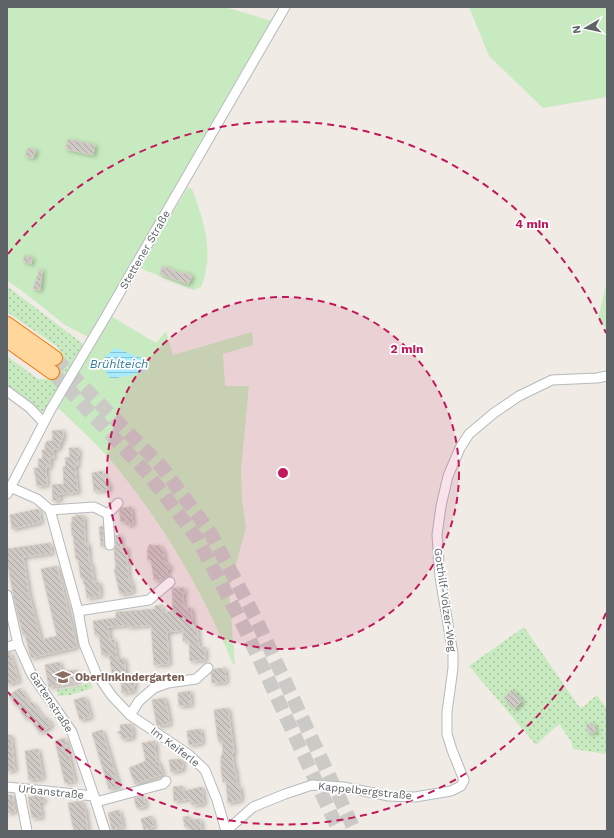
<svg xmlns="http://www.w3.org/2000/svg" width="614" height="838" font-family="'Work Sans',sans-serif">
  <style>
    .grass { fill: url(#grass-dots) }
    .garden { fill: #c8eac0 }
    .water { fill: url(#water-rules) }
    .building { fill: url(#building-back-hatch); stroke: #d6ccc3; filter: url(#shadow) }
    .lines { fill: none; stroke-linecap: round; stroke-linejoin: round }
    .trunk-tunnel { stroke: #cbcac6; stroke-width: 14; stroke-dasharray: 14 7; stroke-linecap: butt }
    .minor-casing { stroke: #b6b9bd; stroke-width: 11 }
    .trunk-casing { stroke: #f57600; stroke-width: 16 }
    .minor { stroke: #fff; stroke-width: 9 }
    .trunk { stroke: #ffd69c; stroke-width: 14 }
    .ring { fill: none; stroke: #c2185b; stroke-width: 2; stroke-dasharray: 7 5 }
    .labels { text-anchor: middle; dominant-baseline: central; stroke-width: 3.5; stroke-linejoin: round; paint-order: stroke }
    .street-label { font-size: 11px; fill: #5d6367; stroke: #fff }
    .education-label { font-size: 11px; font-weight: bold; fill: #785e54; stroke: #fff; text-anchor: start }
    .water-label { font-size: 12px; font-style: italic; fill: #337d9f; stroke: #fff }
    .centre { fill: #c2185b; stroke: #fff; stroke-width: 2 }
    .ring-label { font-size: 12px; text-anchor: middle; font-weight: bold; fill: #c2185b; stroke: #fff; stroke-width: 3.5; stroke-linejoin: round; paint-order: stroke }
  </style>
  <defs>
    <pattern id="grass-dots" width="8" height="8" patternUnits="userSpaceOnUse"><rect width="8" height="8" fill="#c8eac0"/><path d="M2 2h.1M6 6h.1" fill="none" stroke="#a6c1a0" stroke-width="1.8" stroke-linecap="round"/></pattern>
    <pattern id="water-rules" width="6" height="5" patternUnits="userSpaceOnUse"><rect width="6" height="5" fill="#a6ebff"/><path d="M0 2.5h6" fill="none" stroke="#8ac2d2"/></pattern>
    <pattern id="building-back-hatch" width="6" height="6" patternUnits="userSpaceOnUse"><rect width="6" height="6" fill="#cec9c4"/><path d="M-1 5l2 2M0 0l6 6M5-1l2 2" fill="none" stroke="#aaa7a3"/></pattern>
    <filter id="shadow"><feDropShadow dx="2.5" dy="1.5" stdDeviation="2" flood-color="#0004"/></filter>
  </defs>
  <rect width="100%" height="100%" fill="#f0ece5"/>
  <g class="grass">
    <polygon points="7,286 83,344 44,413 7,386 7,356 38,379 51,379 65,361 58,347 7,312"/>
    <polygon points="524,627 580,708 584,706 597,695 607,709 607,754 573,749 571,741 559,724 536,745 469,666"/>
    <polygon points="90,682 93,688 71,695 58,696 57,690 80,686"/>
  </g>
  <g class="garden">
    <polygon points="7,7 225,7 275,22 104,316 88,337 65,325 21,290 7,281"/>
    <polygon points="469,7 607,7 607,97 543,108 489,56"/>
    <path d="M 188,187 L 192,189 C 204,221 215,254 201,287 L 193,290 L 140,268 Z"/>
    <polygon points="607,281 607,330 598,318"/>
    <path d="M 111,316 L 156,343 L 166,331 L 173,355 L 252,332 L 253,345 L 223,354 L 225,386 L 249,386 L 241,469 L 242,499 L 246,527 L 229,591 L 235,664 L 233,664 C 204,596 171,536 125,478 C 106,452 81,430 58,408 L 92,347 Z"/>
  </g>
  <polygon class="water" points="115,348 149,361 147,370 136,374 111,379 104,369 105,357"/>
  <g class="building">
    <polygon points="68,139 95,145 93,155 66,149"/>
    <polygon points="28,148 36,150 33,158 25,156"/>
    <polygon points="25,255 32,258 31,264 23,261"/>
    <polygon points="162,266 183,274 184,272 192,276 188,284 160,274"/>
    <polygon points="40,269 42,269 40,290 33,289"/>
    <polygon points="63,430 63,437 58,449 53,449 54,458 50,458 50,467 46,467 47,485 37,486 34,468 39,468 38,459 43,459 42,450 45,450 45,445 47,441 53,441 52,431"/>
    <polygon points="69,448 78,448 79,456 77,457 78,465 75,465 78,492 59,494 60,500 53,501 52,485 64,484 63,467 66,466 65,458 70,457"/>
    <polygon points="103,471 103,477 105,477 105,481 107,481 107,484 109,484 109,490 94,491 92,473"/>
    <polygon points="131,507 133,524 127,525 126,521 121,522 119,510 121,508"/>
    <polygon points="39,509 41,522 12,529 10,515"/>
    <polygon points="76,515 84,516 85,544 88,543 89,563 91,563 94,583 99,582 100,596 87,598 85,584 84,584 83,578 81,578 78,559 76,559 73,535 72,535 71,523 72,523 72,517 75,517"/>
    <polygon points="103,526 104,546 101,546 99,527"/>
    <polygon points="115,535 120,535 121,548 126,547 129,581 131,580 133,592 120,594 114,569 116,569 114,550 116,545"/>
    <polygon points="50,543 52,553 23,557 29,594 41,640 57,636 41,569 57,566 77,647 31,658 25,635 23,635 14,599 7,560 7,549"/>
    <polygon points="150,544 153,546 160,545 161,550 163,550 165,564 169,564 170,569 167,570 168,576 163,580 154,580 151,560 148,560 147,550 148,550 148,547 149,546"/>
    <polygon points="172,588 184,588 184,594 183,594 184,608 191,608 193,627 197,627 199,647 205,647 205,660 190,661 189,640 183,641 183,630 167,632 169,664 154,665 151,625 128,627 128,625 108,627 110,640 114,639 117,659 124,658 126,678 134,677 135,686 133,686 134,691 122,693 120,672 112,673 109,654 102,655 99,634 95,635 93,621 116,618 116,612 155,609 155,606 162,605 162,612 173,611"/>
    <polygon points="10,652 19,681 7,684 7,653"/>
    <polygon points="60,662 61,671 77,670 79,682 49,687 45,665"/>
    <polygon points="225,668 226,682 212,683 211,673 214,669"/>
    <polygon points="20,688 30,704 32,702 44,718 46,717 52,725 40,733 29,717 26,719 16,704 15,705 9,695"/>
    <polygon points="512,690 522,701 514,709 504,698"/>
    <polygon points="190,691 191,705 179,706 178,693"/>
    <polygon points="85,697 91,717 80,720 74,700"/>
    <polygon points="165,698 170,724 157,726 152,700"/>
    <polygon points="228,708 234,753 232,753 234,768 235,768 237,787 240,787 241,800 228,803 226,782 223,782 221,769 221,756 223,753 222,742 219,742 219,740 218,740 214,710"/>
    <polygon points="592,723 596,731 590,734 586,725"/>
    <polygon points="131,724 133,733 132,738 122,739 121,734 117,733 121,730 120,725"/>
    <polygon points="201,729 202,743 189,745 187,731"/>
    <polygon points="102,730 119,786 109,789 92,733"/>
    <polygon points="7,735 11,735 15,770 7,771"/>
    <polygon points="65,738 75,781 65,783 55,741"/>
    <polygon points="155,741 156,762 158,761 163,774 135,784 129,768 146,761 142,743"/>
    <polygon points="38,749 43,778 29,780 25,751"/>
    <polygon points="182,759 183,768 182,768 182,770 171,772 169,760"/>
    <polygon points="182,786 183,791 202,787 204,804 192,805 191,799 174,801 173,787"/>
    <polygon points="7,795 12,795 15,812 7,813"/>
    <polygon points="36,796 43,797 44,802 39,802 42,817 32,818 28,797"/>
    <polygon points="143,796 146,806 137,808 134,798"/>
    <polygon points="82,801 83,808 85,808 88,831 74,831 68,803"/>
    <polygon points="119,810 123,827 112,830 108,813"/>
    <polygon points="151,816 154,827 144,830 141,819"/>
    <polygon points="189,816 189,820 200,819 202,831 190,831 189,827 185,827 183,817"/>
  </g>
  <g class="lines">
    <g class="trunk-tunnel">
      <polyline points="55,358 161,466 210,532 256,619 355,831"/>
      <polyline points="52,372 148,474 197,538 244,627 339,831"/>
    </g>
    <defs>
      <g id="minor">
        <polyline points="7,391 30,408 43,422"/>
        <polyline points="10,487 37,499 50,510 78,611 84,644 96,673 112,696 130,715 188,754 205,770 217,800 226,831"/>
        <polyline points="7,494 51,409 105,318 285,7"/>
        <polyline points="50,510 94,507 108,514 118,503"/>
        <polyline points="108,514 110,545"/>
        <polyline points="7,595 18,644 31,673 72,732 94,796 105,831"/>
        <polyline points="78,611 149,600 170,582"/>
        <polyline points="7,647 18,644"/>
        <polyline points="130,715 139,701 154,688 168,683 196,679 208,668"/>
        <polyline points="7,787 94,796"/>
        <polyline points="19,789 27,831"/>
        <polyline points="96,802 163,784 166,781"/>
        <polyline points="226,831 253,807 285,794 312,785 343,787 389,796 415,797 451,791 461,786 464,780 452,750 447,734 447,712 453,668 453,654 440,577 437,535 441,506 448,476 460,448 469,434 494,413 519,396 552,380 597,378 607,376"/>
      </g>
      <g id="trunk">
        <polyline points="7,324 55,358"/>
        <polyline points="7,340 52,372"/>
      </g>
    </defs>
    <use href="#minor" class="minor-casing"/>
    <use href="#trunk" class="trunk-casing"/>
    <use href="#minor" class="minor"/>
    <use href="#trunk" class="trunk"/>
  </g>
  <circle cx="283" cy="473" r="176" fill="#c2185b" fill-opacity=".12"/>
  <g class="ring">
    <circle cx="283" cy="473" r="176"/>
    <path d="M606 613A352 352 0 0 1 8 692M8 254A352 352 0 0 1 606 333"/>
  </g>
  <defs>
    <symbol id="school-bare" viewBox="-9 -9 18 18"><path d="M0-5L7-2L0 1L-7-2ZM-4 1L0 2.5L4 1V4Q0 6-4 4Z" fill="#8d6e63" stroke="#fff" stroke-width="2.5" paint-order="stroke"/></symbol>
  </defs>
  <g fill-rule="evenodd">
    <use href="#school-bare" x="52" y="666" width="22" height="22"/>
  </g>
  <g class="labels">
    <g class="street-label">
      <text transform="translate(145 250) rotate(-60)">Stettener Straße</text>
      <text transform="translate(445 600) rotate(82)">Gotthilf-Volzer-Weg</text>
      <text transform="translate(51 702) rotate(57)">Gartenstraße</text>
      <text transform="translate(175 747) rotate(37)">Im Keiferle</text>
      <text transform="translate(365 791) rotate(6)">Kappelbergstraße</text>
      <text transform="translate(51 792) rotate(6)">Urbanstraße</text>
    </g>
    <g class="education-label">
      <text x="75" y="677">Oberlinkindergarten</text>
    </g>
    <g class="water-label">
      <text x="119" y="364">Brühlteich</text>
    </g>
  </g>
  <circle cx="283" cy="473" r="6" class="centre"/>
  <g class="ring-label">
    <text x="532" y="228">4 min</text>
    <text x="407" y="353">2 min</text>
  </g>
  <rect width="614" height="838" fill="none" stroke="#5d6367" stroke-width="16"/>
  <g transform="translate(586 28) rotate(261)" stroke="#ffffff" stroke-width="3" paint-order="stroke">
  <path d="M0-3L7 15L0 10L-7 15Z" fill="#5d6367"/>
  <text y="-6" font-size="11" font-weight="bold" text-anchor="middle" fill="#5d6367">N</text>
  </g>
</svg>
